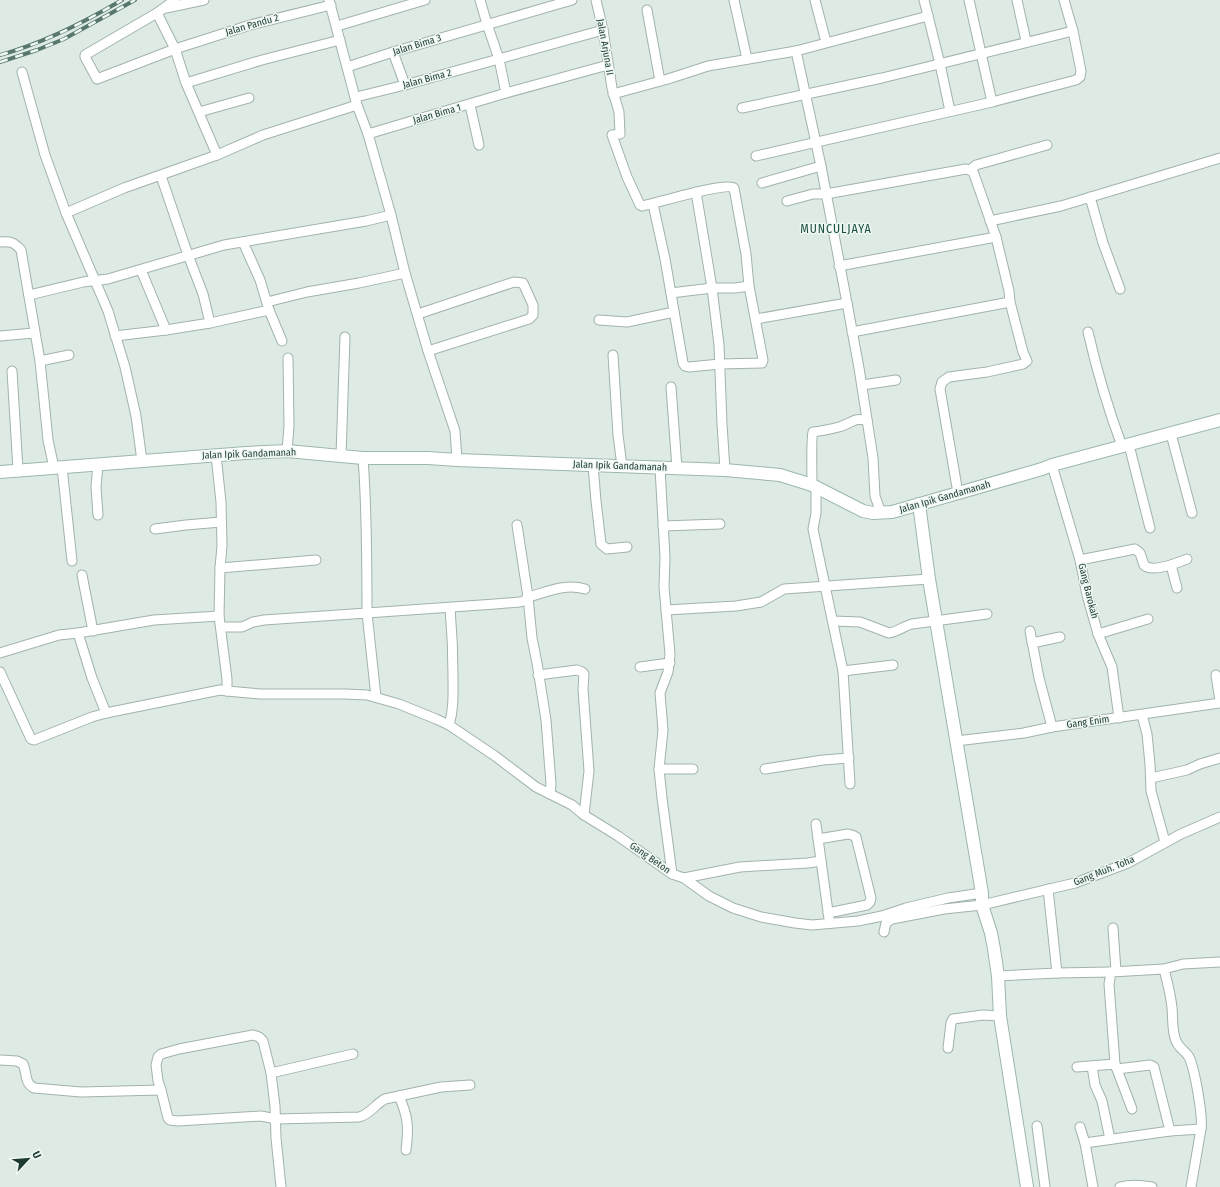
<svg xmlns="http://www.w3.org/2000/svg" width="1220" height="1187" font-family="'Fira Sans Condensed',sans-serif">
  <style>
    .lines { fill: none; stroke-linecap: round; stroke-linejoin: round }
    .street-casing { stroke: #a1b3ab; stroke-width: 11 }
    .secondary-casing { stroke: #9cb7ac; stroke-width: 14 }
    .street { stroke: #fff; stroke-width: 9 }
    .secondary { stroke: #fff; stroke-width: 12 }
    .rail-casing { stroke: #58776d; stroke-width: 4 }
    .rail { stroke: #eef7f2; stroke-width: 2.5; stroke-dasharray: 8; stroke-linecap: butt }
    .labels { text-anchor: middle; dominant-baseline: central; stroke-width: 3; stroke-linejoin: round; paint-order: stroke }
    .street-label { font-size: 10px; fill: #1e3b32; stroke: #eef7f2 }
    .quarter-label { font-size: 12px; letter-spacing: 1px; fill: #194e3f; stroke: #eef7f2 }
  </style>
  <rect width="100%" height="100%" fill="#deebe4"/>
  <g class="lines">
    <defs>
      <g id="street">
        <polyline points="175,0 157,13 85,55 85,57 97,79 175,49 250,25 331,5"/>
        <polyline points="329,0 357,105 368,134 391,215 405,273 428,351 455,431 457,460"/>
        <polyline points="480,0 487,24 499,59 506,93"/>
        <path d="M 596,0 L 603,30 L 612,88 L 619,112 L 620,134 L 612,135 L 627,177 L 640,205 L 642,206 C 657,203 725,182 734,188 L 746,254 L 749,286 L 763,360 L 762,363 L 720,364 L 689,367 L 685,366 L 683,363 L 665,259 L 653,204"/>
        <polyline points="734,0 747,59"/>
        <polyline points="815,0 826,42"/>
        <polyline points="924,0 940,64 950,111"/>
        <polyline points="969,0 992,102"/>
        <polyline points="1017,0 1026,41"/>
        <polyline points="166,8 204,0"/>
        <polyline points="647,10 660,81"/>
        <polyline points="157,13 175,49 186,83 217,155"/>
        <polyline points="337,26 425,0"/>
        <polyline points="796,51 821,166 847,303 859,368 873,458 875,496 881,513"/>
        <polyline points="393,52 405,85"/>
        <polyline points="347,67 393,52 572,0"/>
        <polyline points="22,72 45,155 66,213 108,311 125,367 136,416 142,461"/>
        <polyline points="186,83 262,60 340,40"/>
        <polyline points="613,94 668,79 708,66 796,51 928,16"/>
        <polyline points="356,97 405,85 603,30"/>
        <polyline points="470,105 479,145"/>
        <polyline points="742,108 882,78 1073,31 1064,0"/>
        <polyline points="199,112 249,98"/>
        <polyline points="368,134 506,93 608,65"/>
        <polyline points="756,156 992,102 1076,80 1080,77 1081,71 1073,31"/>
        <polyline points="970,170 976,165 1047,145"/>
        <polyline points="161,176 188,255 203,294 210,323"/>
        <polyline points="762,183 821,166"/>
        <polyline points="696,192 712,288 719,345 722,424 725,470"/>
        <polyline points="1090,197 1103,243 1120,289"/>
        <polyline points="787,201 813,194 826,194 966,169 972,171 974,174 996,237 1009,291 1010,302 1023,352 1027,361 1023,364 987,372 949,377 942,382 940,389 958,493"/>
        <polyline points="66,213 124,188 217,155 263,135 357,105"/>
        <polyline points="990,221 1061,206 1220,158"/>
        <path d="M 0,242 C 10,241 14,242 21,250 L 40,361 L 48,440 L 54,468"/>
        <polyline points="243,242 260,280 269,310 282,341"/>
        <polyline points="839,266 996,237"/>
        <polyline points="141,270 166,330"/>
        <polyline points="671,293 712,288 735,288 749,286"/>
        <polyline points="29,295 83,282 108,279 224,245 366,221 391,215"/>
        <polyline points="267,302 307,292 359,283 405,273"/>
        <polyline points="418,314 514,282 523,283 533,305 533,315 529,319 428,351"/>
        <polyline points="756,319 847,303"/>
        <polyline points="599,320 627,322 674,312"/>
        <polyline points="852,332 1010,302"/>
        <path d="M 1088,332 C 1097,371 1108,409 1122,446"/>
        <polyline points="0,336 34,333"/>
        <polyline points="115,336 166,330 210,323 269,310"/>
        <polyline points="613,355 618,435 622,466"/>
        <polyline points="40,361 69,355"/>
        <polyline points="12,371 18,470"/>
        <polyline points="862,385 896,380"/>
        <polyline points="671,387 677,468"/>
        <polyline points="1171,434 1192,513"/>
        <polyline points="1129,445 1150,528"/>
        <polyline points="287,451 289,426 288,358"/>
        <polyline points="216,455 221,502 222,546 220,568 219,616 227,679 227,691 260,694 345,694 367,695 399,704 436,719 449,725 495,756 536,787 572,805 584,815 618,836 672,874 684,878 709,896 733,908 761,917 795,923 812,925 858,921 882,916 906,908 948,898 982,893"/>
        <polyline points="341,456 345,337"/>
        <path d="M 363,458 C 367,510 367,561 367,613 L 495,604 L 520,602 L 524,601 L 528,597 L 532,638 L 537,663 L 546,720 L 551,784 L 550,794"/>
        <polyline points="593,465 596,501 601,544 607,549 627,547"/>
        <polyline points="1052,465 1080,560 1087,595 1098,634 1112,667 1119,718"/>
        <polyline points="62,467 72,561"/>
        <polyline points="660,468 665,557 664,587 670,654 668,672 660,693 663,730 659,769 662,798 672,874"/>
        <path d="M 812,485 C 812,477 811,436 813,432 C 822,431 831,429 839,427 C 850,424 856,416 867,421"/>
        <polyline points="816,488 816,513 813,529 843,671 850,784"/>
        <polyline points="98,515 96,487 98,464"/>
        <path d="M 517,525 L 528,597 C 547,592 565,583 585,589"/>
        <polyline points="663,526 720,524"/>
        <polyline points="155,529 186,525 221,522"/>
        <path d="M 1080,560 L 1135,549 L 1140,553 L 1144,565 C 1152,573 1177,563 1187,559"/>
        <polyline points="1171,565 1177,588"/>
        <polyline points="220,568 316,560"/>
        <polyline points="82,575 93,631"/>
        <polyline points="666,610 736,606 761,602 784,589 929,579"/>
        <path d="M 833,621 L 860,622 L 889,633 C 897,632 904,626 912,624 L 987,614"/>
        <polyline points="221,627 242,627 253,622 264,620 367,613 376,697"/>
        <polyline points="1030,631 1039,678 1052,727"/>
        <polyline points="78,633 92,678 106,713"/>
        <polyline points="1098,634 1148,619"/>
        <polyline points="1032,643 1060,637"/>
        <polyline points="0,653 59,635 78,633 154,620 219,616"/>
        <polyline points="640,667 670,663"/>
        <polyline points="843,671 893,665"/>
        <polyline points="0,672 31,739 34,740 92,717 106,713 220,690 227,691"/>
        <polyline points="538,675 577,670 582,672 584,674 583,689 589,771 584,815"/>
        <polyline points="1216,675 1220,701"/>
        <polyline points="1142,715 1147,734 1150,764 1151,791 1165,842"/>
        <path d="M 449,725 C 454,709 453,693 453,676 C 453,653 452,631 450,608"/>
        <polyline points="956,741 1024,733 1052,727 1220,703"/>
        <polyline points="659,769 693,769"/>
        <polyline points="765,769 823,760 849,758"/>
        <polyline points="1151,778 1187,770 1200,764 1220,758"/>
        <polyline points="816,824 829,919"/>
        <polyline points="818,839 848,834 852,835 856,837 871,898 870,902 867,905 828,913"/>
        <polyline points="684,878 740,867 808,863 821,861"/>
        <polyline points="1048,889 1057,973"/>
        <polyline points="1113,928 1116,971"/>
        <polyline points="884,932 886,923 892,919 944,909 982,905 1075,883 1128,863 1181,834 1220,817"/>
        <polyline points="1164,969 1183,964 1220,962"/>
        <polyline points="998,976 1057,973 1111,972"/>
        <polyline points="948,1048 951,1023 953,1019 983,1015 1000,1016"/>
        <path d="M 0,1060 L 17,1061 L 23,1064 C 27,1072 24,1083 34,1088 L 81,1092 L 161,1090 L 168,1118 L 170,1120 L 178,1121 L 261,1116 L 276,1119 L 359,1117 C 371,1114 375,1104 385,1099 L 441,1087 L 470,1085"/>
        <path d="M 1115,1064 L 1109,984 L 1111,972 L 1164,969 C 1167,981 1171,995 1172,1008 C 1173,1018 1172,1028 1175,1038 C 1178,1049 1184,1049 1189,1057 C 1195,1070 1203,1116 1201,1129"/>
        <polyline points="1092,1066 1095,1085 1102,1101 1110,1139"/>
        <polyline points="1077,1067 1115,1064 1132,1109"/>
        <polyline points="1117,1069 1150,1065 1154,1067 1170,1131"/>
        <polyline points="271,1073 353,1054"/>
        <polyline points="161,1090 158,1081 156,1065 158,1057 161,1054 179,1049 253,1035 259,1037 263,1041 271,1073 275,1106 276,1138 281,1187"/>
        <path d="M 399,1096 C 408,1117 409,1126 406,1150"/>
        <polyline points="1037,1126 1045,1187"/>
        <polyline points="1080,1127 1085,1143 1093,1187"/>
        <polyline points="1085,1143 1170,1131 1201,1129 1191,1187"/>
        <path d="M 1120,1187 C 1131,1184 1141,1185 1152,1187"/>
      </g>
      <g id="secondary">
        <polyline points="0,472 246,453 287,451 363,458 428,458 457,460 725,470 780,475 812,485 863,511 873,513 892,512 1042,469 1052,465 1220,420"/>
        <polyline points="919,504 929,579 982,893 982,905 991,933 994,949 998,976 1000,1016 1027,1187"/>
      </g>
    </defs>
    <use href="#street" class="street-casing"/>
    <use href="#secondary" class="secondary-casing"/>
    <use href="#street" class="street"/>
    <use href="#secondary" class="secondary"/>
    <defs>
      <g id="rail">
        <path d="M 0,55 C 44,43 83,23 122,0"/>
        <polyline points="0,62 37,50 64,39 135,0"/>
      </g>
    </defs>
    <use href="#rail" class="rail-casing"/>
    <use href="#rail" class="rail"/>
  </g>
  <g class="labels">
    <g class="street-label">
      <text transform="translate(252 25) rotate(-16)">Jalan Pandu 2</text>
      <text transform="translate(417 45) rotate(-17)">Jalan Bima 3</text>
      <text transform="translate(605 47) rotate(80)">Jalan Arjuna II</text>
      <text transform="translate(427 79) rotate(-15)">Jalan Bima 2</text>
      <text transform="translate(437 114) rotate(-16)">Jalan Bima 1</text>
      <text transform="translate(249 454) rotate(-2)">Jalan Ipik Gandamanah</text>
      <text transform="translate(620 466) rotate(2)">Jalan Ipik Gandamanah</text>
      <text transform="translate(945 497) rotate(-16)">Jalan Ipik Gandamanah</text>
      <text transform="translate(1088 591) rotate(76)">Gang Barokah</text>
      <text transform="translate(1088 722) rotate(-8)">Gang Enim</text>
      <text transform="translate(650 858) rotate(35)">Gang Beton</text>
      <text transform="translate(1104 871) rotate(-22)">Gang Muh. Toha</text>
    </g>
    <g class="quarter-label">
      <text x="836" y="229">MUNCULJAYA</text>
    </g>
  </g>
  <g transform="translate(28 1159) rotate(64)" stroke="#eef7f2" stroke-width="3" paint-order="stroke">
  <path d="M0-3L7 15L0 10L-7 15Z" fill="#1e3b32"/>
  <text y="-6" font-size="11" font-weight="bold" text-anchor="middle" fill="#1e3b32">U</text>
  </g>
</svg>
